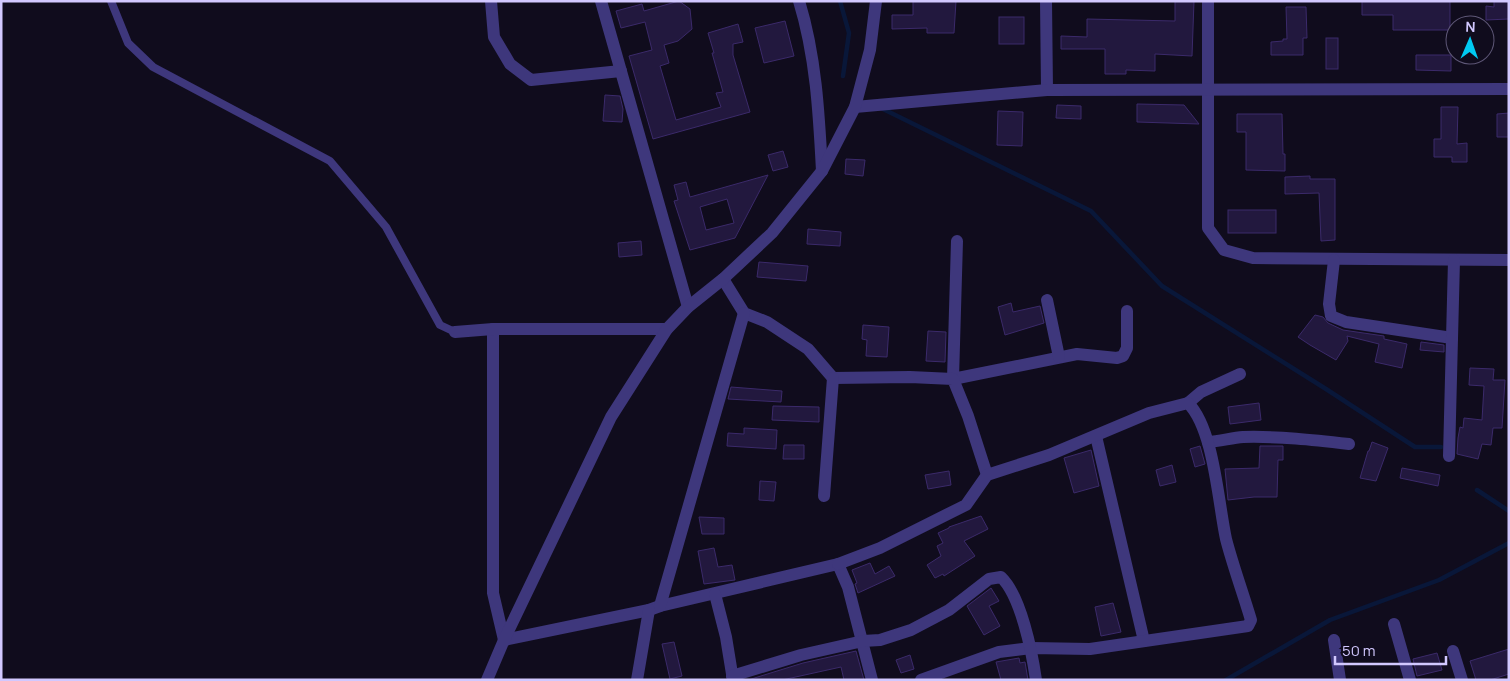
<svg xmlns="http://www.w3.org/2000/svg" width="1510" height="681" font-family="Manrope,sans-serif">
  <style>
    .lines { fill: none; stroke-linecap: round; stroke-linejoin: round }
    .stream { stroke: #091739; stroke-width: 4.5 }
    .building { fill: #22183e; stroke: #3b2a6a; fill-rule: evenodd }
    .service { stroke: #3e377c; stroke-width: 8 }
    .minor { stroke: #3e377c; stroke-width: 12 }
  </style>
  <rect width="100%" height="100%" fill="#100c1d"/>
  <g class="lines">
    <g class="stream">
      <polyline points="840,1 849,33 843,76"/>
      <polyline points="883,109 1091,211 1162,286 1326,389 1415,447 1441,447"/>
      <polyline points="1477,490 1509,511"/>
      <polyline points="1226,680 1330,620 1439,580 1509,543"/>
    </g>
  </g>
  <g class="building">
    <polygon points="679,1 690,9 692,29 678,41 664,45 669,63 660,66 676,120 721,107 716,93 723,92 712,53 714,53 708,33 738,24 743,42 733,44 733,55 750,112 653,139 629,56 652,50 645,22 621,28 616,11 642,4 644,11"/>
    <polygon points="913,1 956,1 954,33 927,33 927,28 892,29 892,15 913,15"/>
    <polygon points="1175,1 1194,1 1192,56 1155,54 1155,71 1126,70 1126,74 1105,74 1105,49 1061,49 1061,36 1087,37 1087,19 1175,21"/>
    <polygon points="1362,1 1450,1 1450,30 1393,30 1393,15 1362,15"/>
    <polygon points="1494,1 1509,1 1509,19 1486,20 1486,6 1494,7"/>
    <polygon points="1286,7 1306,7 1307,38 1303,38 1303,55 1271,55 1271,42 1283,41 1283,39 1287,39"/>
    <rect x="999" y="17" width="25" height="27"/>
    <polygon points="785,21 794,56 764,63 755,28"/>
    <rect x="1326" y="38" width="12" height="31"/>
    <polygon points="1416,55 1451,55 1451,71 1416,70"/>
    <polygon points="605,95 620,96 623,109 622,122 603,121"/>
    <polygon points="1137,104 1184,105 1199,124 1137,122"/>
    <polygon points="1057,105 1081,106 1081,119 1056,118"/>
    <polygon points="1441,107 1458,107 1457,144 1467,143 1467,162 1452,162 1452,157 1434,157 1434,139 1441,139"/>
    <polygon points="998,111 1023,112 1022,146 997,145"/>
    <polygon points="1509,113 1509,137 1497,137 1497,114"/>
    <polygon points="1237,114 1282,114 1283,154 1285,154 1285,171 1246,170 1246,132 1237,132"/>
    <polygon points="783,151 788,167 773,171 768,155"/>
    <polygon points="846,159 865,160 863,176 845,174"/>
    <path d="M 768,175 L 735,238 L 690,250 L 674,201 L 678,200 L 674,185 L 686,182 L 690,197 ZM 727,199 L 734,223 L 706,230 L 700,207 Z"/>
    <polygon points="1310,176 1310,179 1335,179 1335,240 1321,241 1319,193 1285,194 1285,177"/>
    <rect x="1228" y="210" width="48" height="23"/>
    <polygon points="808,229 841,232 840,246 807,244"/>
    <polygon points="641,241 642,255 619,257 618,243"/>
    <polygon points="759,262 808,266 806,281 757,277"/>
    <polygon points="1011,303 1013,312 1040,306 1044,323 1005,335 998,307"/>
    <polygon points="1315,315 1323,317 1328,323 1343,330 1384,336 1384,339 1407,344 1402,368 1375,362 1379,344 1347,336 1348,341 1336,360 1310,345 1298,337"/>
    <polygon points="863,325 889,327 887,357 866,356 867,340 862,339"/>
    <polygon points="928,331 946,332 945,362 926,361"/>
    <polygon points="1421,342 1444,345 1444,352 1420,350"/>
    <polygon points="1470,368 1494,369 1493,380 1505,380 1502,428 1493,428 1491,445 1482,444 1478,459 1457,454 1458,438 1460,427 1463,428 1464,418 1482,420 1484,386 1469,385"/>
    <polygon points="731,387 782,391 781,402 728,399"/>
    <polygon points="1259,403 1261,420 1230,424 1228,407"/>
    <polygon points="773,406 819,407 819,422 772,420"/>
    <polygon points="744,428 777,430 776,449 727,446 728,433 744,434"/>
    <polygon points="1372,442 1388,448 1376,481 1360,478 1368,451 1369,451"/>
    <polygon points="784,445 804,445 804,459 783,459"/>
    <polygon points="1200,446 1205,464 1195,467 1190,449"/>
    <polygon points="1260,446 1283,446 1283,460 1278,460 1277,497 1254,497 1228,500 1225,469 1259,468"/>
    <polygon points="1091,450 1099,486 1074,493 1064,458"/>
    <polygon points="1172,465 1176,482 1160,486 1156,470"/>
    <polygon points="1402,468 1440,475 1438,486 1400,478"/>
    <polygon points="949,471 951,485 928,489 925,475"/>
    <polygon points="760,481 776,482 774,501 759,500"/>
    <polygon points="981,516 988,529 964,541 975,556 944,576 943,574 935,578 927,565 941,556 937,546 943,543 938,533 949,528 949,527"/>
    <polygon points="699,517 724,518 724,534 702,534"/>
    <polygon points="714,548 718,567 732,565 735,580 704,584 698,551"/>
    <polygon points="870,563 875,574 889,566 895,576 858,593 855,584 857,583 852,570"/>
    <polygon points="991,588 999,601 989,606 1000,626 984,635 967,606"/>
    <polygon points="1113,603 1121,632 1101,636 1095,607"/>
    <polygon points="674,642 682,676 670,679 662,644"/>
    <polygon points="1509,649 1509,674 1490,680 1476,680 1470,661"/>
    <polygon points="856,651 864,680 844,680 841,667 782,680 748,680 803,663"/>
    <polygon points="1437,653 1442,670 1417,676 1413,659"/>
    <polygon points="910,655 914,669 901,673 896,660"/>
    <polygon points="1019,658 1020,663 1025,662 1028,680 1001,680 996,662"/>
  </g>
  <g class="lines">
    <polyline class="service" points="111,1 128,43 153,67 330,161 386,227 440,325 455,332"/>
    <g class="minor">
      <polyline points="491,1 494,37 510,64 531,80 621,71"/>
      <polyline points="601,1 688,307"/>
      <path d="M 799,1 C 816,56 819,114 822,171"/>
      <polyline points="1046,1 1047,90"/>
      <polyline points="1208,1 1208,228 1224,250 1253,258 1509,260"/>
      <polyline points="855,107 1047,90 1509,89"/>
      <polyline points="957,241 953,379 1077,354 1117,358 1123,356 1127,348 1127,311"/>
      <polyline points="1334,260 1329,304 1331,316 1346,322 1452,338"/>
      <polyline points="723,279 744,313 767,322 808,349 833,378 910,377 953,379 968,416 987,475"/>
      <polyline points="1047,300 1059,357"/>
      <polyline points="493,329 493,593 504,640 649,610 660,606 838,564 848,587 872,680"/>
      <polyline points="455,332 493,329 667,329"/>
      <polyline points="1188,403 1201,392 1240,374"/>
      <polyline points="1096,436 1144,641"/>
      <path d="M 1208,442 C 1220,441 1232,438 1243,437 C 1278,436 1314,440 1349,444"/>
      <polyline points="1449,456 1454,260"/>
      <polyline points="824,496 833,378"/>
      <path d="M 838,564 L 880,548 L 966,505 L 987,475 L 1049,455 L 1149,413 L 1188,403 C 1214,429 1218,502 1226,539 C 1233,566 1243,593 1251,620 L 1248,626 L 1090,649 L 1031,648 L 999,652 L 921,680"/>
      <polyline points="715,594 726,637 733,680"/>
      <polyline points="660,606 744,313"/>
      <polyline points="1394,624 1410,680"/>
      <polyline points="1334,640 1340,680"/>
      <polyline points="1453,651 1462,680"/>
      <path d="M 732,676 L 801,655 L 863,641 L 880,640 L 911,630 L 949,610 L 989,579 L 1001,577 C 1021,596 1032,652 1036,680"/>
      <polyline points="487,680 504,640 611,417 667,329 688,307 723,279 772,233 822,171 855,107 870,50 876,1"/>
      <polyline points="637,680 649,610"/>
    </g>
  </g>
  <rect width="1510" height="681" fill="none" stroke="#d2c8ff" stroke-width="5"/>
  <g transform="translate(1470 40) rotate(2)"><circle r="24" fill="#100c1d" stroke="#5e5777"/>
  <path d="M0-4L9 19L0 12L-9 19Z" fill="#01caf2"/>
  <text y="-8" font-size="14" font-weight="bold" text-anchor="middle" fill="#d2c8ff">N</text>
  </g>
  <path d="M1335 656v8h111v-8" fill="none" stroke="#d2c8ff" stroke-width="2.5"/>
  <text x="1342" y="656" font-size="15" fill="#d2c8ff" stroke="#100c1d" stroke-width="4" paint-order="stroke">50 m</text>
</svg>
